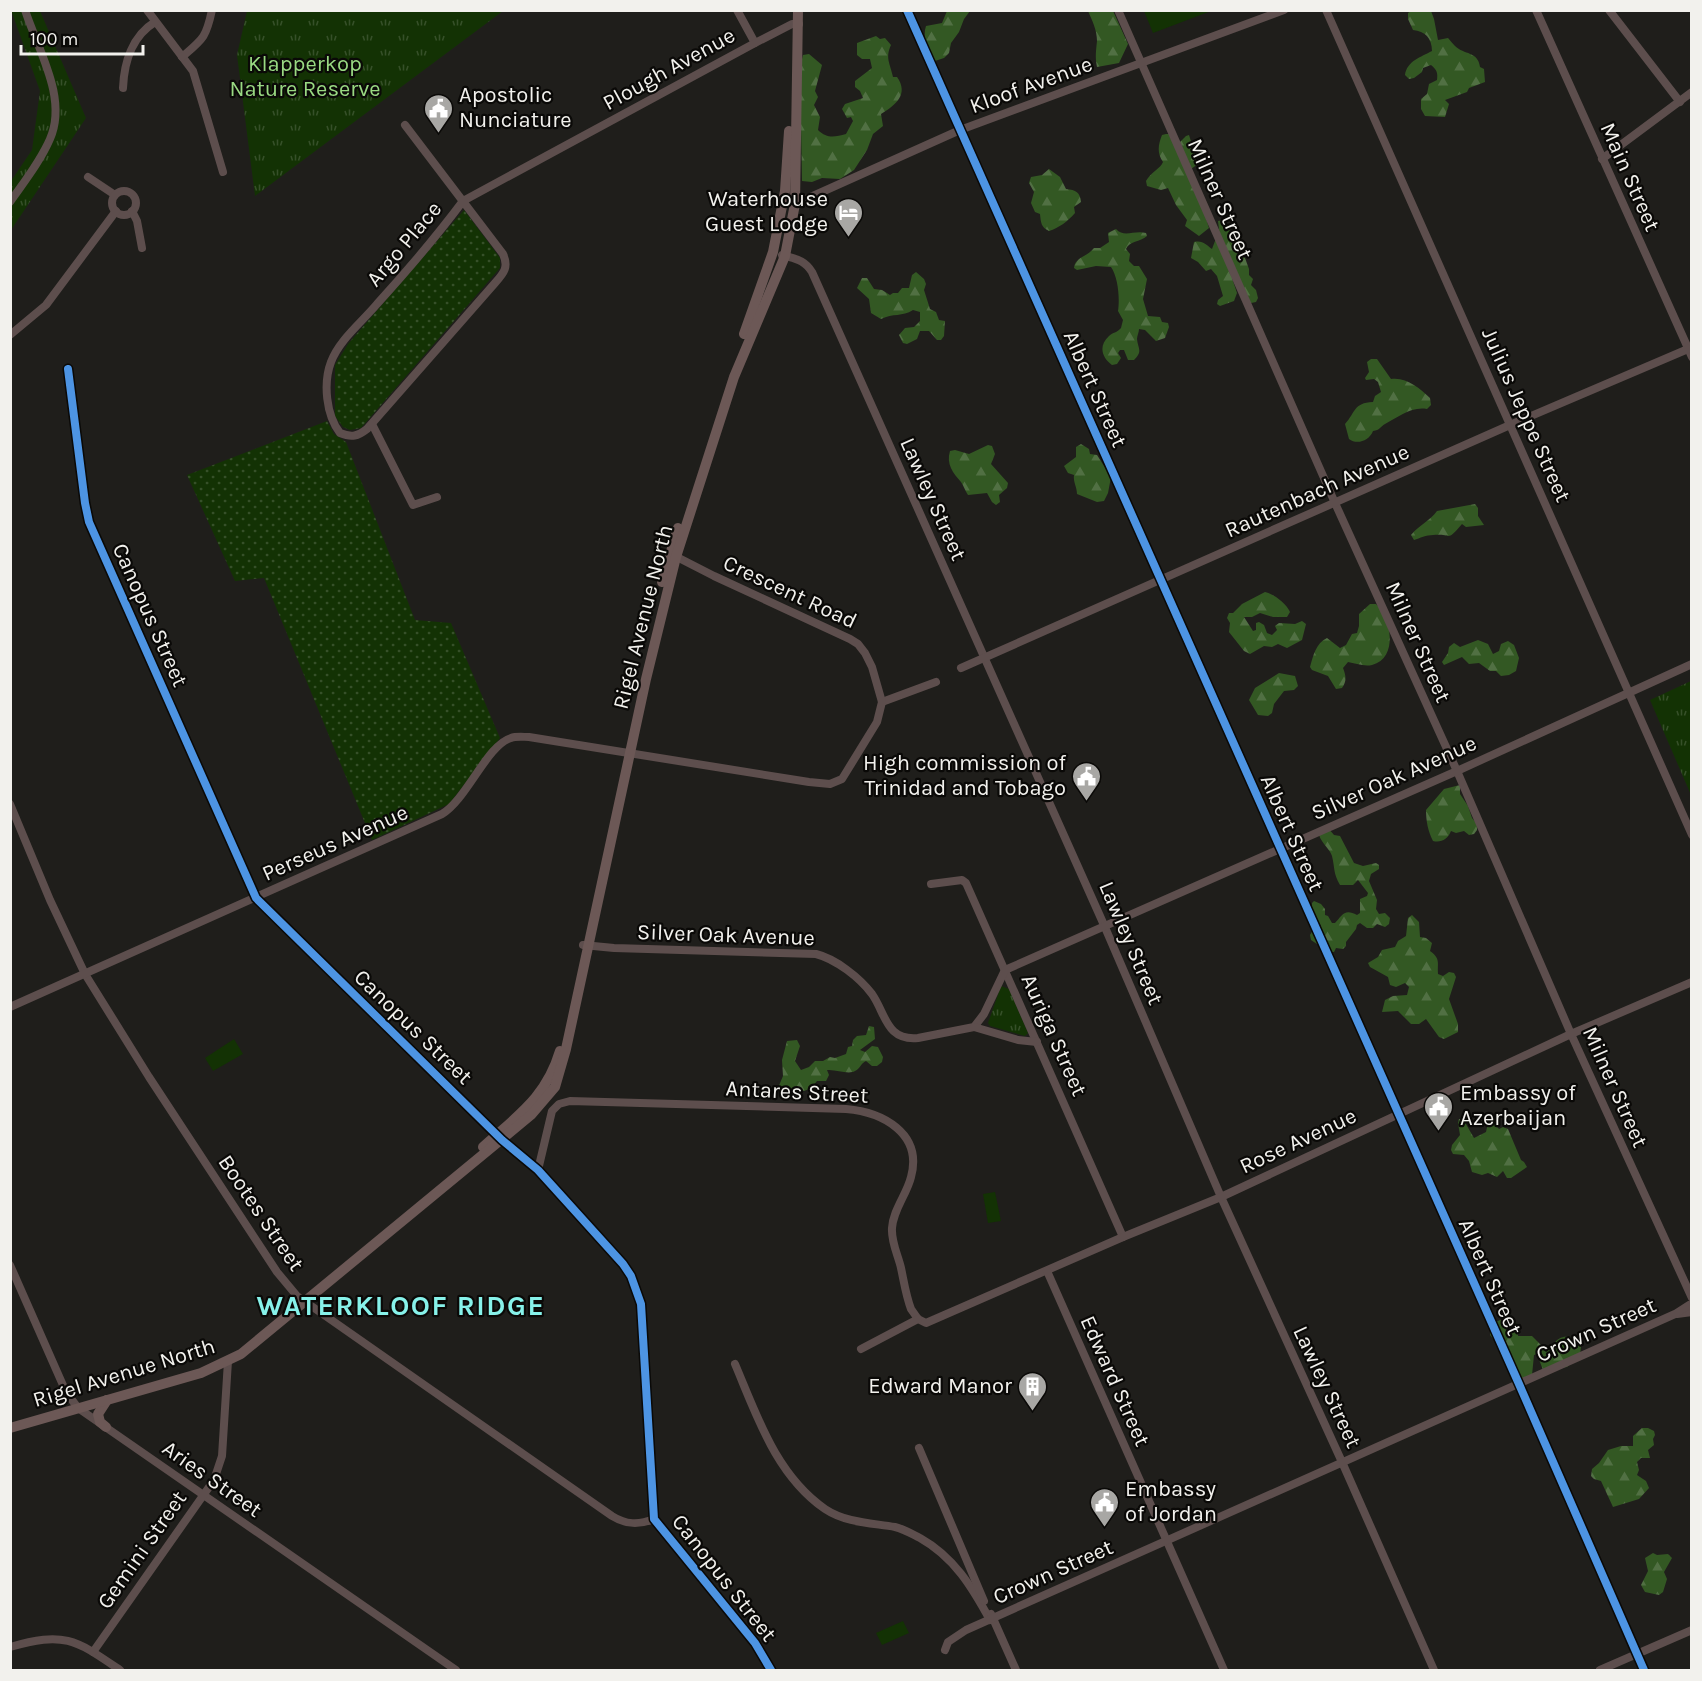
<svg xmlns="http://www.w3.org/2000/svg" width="1702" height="1681" font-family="Karla,sans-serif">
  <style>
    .grass { fill: url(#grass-dots) }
    .forest { fill: url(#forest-firs) }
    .park { fill: url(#park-tufts) }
    .garden { fill: #133204 }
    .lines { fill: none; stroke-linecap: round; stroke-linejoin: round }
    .street { stroke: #5d4e4d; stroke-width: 8 }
    .secondary { stroke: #6c5856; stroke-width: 10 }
    .cycleway-casing { stroke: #0a0907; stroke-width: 11 }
    .cycleway { stroke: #4d94e3; stroke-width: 8 }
    .labels { text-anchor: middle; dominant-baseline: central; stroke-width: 4.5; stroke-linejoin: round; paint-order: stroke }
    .park-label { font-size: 22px; fill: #99d982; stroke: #0a0907 }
    .street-label { font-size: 22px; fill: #f2f1ed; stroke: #0a0907 }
    .poi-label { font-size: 22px; fill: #f2f1ed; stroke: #0a0907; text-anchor: start }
    .district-label { font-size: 28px; font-weight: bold; letter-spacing: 1.5px; fill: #87f2ea; stroke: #0a0907 }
  </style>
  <defs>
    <pattern id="grass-dots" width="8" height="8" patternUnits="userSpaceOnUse" patternTransform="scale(1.5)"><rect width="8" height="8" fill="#133204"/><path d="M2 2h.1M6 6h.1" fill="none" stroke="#365029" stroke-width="1.8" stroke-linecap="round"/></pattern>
    <pattern id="forest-firs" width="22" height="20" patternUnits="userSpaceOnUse" patternTransform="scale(1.5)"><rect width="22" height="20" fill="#335823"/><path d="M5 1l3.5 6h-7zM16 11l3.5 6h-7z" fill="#517043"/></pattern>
    <pattern id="park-tufts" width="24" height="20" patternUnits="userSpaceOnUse" patternTransform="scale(1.5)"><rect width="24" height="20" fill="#133204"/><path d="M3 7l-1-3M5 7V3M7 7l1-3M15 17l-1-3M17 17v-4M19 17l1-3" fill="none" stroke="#365029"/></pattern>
  </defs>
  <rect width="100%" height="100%" fill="#1f1e1b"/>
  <g class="grass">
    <polygon points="464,210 500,258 500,268 361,428 350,430 343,427 335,416 335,365 348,344"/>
    <polygon points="327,421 334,434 346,442 415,620 451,623 500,738 449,804 372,840 264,578 235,581 187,475"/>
  </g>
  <g class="forest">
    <path d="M 947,11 L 970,11 L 964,19 L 959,32 L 951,43 L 949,53 L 944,58 L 935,61 L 932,60 C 928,49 922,37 926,26 L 942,23 Z"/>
    <path d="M 1088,11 L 1113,11 L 1128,44 L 1119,63 L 1097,67 C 1095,57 1096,51 1097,41 C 1097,30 1092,20 1088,11 Z"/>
    <path d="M 1411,11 L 1431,11 L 1434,19 L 1438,40 L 1448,38 C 1450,40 1452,43 1455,46 C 1464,55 1478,51 1480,67 L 1484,69 L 1485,82 L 1469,88 L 1467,92 L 1445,100 L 1449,104 L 1445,117 L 1425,116 L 1421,109 L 1421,99 L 1427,94 L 1429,84 L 1437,80 C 1438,73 1437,70 1431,65 L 1423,68 L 1422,72 L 1414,78 L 1409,79 L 1405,75 C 1407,61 1421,57 1432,51 C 1432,38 1425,31 1413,30 L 1408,19 L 1408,13 Z"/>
    <path d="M 876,36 L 880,39 L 885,38 L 891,45 C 885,58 890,63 893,77 L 897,77 C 909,94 896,105 881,114 L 883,126 L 873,134 L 867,150 L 854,170 L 840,179 L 822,178 L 812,182 L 802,181 L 800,68 L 803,55 L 809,54 L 822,65 L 815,91 L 818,97 L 814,105 L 820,117 L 818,130 C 827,139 835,137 846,134 L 853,121 L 851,117 L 847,118 L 842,109 L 845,104 L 863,98 L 860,91 L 855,87 L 855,81 L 872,68 L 870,59 L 862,59 L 857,55 L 857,43 Z"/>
    <path d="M 1166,134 L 1169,134 L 1171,139 L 1179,143 L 1186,136 L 1189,135 L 1198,164 L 1191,169 L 1209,228 L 1199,236 L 1185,226 L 1187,220 L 1176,205 L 1168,188 L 1161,190 L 1147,186 L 1146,181 C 1150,173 1161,168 1163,162 C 1157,153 1158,145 1162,135 Z"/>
    <path d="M 1049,169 L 1060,177 L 1066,189 C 1076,190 1080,192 1081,202 L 1074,207 L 1075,213 C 1068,221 1059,228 1049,231 C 1041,227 1041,223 1040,214 L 1035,212 L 1031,203 L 1034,192 L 1029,183 L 1031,177 L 1042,175 Z"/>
    <path d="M 1223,220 C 1234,230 1231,251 1245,258 L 1249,269 L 1249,275 L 1253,279 L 1251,285 L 1256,290 L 1258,298 L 1256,302 L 1251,303 L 1248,301 L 1232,278 L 1237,293 L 1234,301 L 1220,306 L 1217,304 L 1218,300 L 1223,296 L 1217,276 L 1211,269 L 1206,271 L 1198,262 L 1191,258 L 1194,242 C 1203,240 1206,245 1212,249 L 1215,241 L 1220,238 L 1218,221 Z"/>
    <path d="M 1116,229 C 1124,238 1134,230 1146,233 L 1147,236 C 1140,242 1129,241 1126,249 L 1130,254 L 1129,261 L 1134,266 L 1139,266 L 1147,279 L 1143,299 L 1148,316 L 1160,317 L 1162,322 L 1168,323 L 1169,327 L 1165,338 L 1156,341 L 1145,330 L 1139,329 C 1139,332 1137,336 1137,339 C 1138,349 1143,351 1134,360 L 1128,360 L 1124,350 L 1120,350 L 1118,353 L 1121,358 L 1117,364 L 1112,365 C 1102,358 1098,346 1109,336 C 1113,332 1117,333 1121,328 L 1123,320 L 1118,311 C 1120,298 1118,277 1111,267 L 1096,266 L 1077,270 L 1074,268 C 1075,257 1087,257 1094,248 L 1100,248 L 1109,242 L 1108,233 Z"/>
    <path d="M 916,272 L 924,279 L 926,284 L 924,290 L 930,309 L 936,312 L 939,320 L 945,321 L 944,336 L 941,340 L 937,340 L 929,331 L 920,331 L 917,339 L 907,344 L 903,343 L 899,335 L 905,328 L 914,327 L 920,321 L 920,312 L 913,310 C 902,317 893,313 881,319 L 871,313 L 869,299 L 857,288 L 862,278 L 867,278 L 874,289 L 882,290 L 890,295 L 893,293 L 898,293 L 902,288 L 909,288 L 912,275 Z"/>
    <path d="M 1371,359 L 1377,359 L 1391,379 C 1407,377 1419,388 1430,398 L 1431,405 L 1427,409 C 1412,406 1398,417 1385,424 C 1380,427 1380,430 1373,431 C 1369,441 1357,445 1349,439 L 1345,424 C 1356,412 1353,403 1373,402 L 1375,396 L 1381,392 L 1378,382 L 1374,379 L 1366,380 L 1365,378 L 1369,372 L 1367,362 Z"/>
    <path d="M 1081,444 L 1089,449 L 1090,454 L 1097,455 L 1111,477 L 1108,493 L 1104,501 L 1097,502 L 1077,494 C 1077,487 1073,482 1074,475 L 1068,473 L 1064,466 L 1076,457 L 1076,447 Z"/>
    <path d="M 988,445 L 992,446 L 995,454 L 991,464 L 1008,483 L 1007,488 L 999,495 L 1000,502 L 996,505 L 992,502 L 987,493 L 968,495 C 965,491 964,486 961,482 C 953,473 946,464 950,451 L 955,450 L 969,454 Z"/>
    <path d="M 1475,504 L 1478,508 L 1478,516 L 1484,525 L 1466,527 L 1462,524 C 1446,543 1452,533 1433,535 C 1426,535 1420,538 1414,540 L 1411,535 C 1419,525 1430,521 1437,511 Z"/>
    <path d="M 1265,592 C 1274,594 1286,603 1290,612 L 1287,617 L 1273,617 L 1260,613 L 1252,617 L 1244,617 L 1253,631 L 1256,630 L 1256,623 L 1259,622 L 1264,625 L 1267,633 L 1272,635 L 1277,630 L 1275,626 L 1279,623 L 1295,624 L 1302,621 L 1306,624 L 1302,640 L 1287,648 L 1278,644 L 1272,647 L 1264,646 L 1250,654 L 1244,651 L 1229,632 L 1230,623 L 1227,618 L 1229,613 L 1233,613 L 1242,604 Z"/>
    <path d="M 1370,604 L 1376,604 C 1391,618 1399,658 1372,665 C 1364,667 1355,663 1348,662 L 1343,668 C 1346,676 1347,681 1342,688 L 1336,689 L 1328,676 L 1312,670 L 1310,667 C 1313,656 1316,643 1327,638 L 1340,648 L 1346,645 L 1352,634 L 1357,633 L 1359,626 L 1359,614 Z"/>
    <polygon points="1478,640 1488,644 1493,654 1499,651 1501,644 1508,641 1514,645 1519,658 1516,671 1509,675 1501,676 1496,671 1490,671 1479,663 1469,664 1462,657 1444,665 1442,662 1448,653 1449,647 1454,643 1460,647"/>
    <polygon points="1279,673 1295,676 1298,686 1294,690 1284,691 1274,704 1272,713 1268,716 1258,715 1249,700 1255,688"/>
    <path d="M 1460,785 L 1460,794 L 1468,806 L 1472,818 L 1477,824 L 1477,830 L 1474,834 L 1469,835 L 1464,831 L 1456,833 L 1451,831 C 1448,839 1441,843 1433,841 C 1428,831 1426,821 1426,810 L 1444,789 Z"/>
    <path d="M 1328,828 L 1334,835 L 1340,836 L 1354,863 L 1363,866 L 1376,863 L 1379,865 L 1379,869 L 1371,874 L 1369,881 L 1377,900 L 1376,909 L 1379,914 L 1385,913 L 1390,918 L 1389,924 L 1385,927 L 1377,924 L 1373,928 L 1367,928 L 1360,923 L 1357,925 L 1356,929 L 1346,942 L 1346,946 L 1343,949 L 1336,948 L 1334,952 L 1329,952 L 1311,940 L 1310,935 L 1313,930 L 1320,928 L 1321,926 L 1312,910 L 1312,903 L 1314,901 L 1321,904 L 1325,909 L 1325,915 L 1328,916 L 1332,923 L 1335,923 C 1342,916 1344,908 1357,915 L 1360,913 L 1360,899 L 1367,896 L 1368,893 L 1358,880 L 1353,885 L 1340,885 C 1333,873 1335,868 1332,856 C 1330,849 1322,844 1319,835 Z"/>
    <path d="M 1412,915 L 1419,922 L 1420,937 L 1426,938 L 1432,943 L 1430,951 C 1441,959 1437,963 1438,974 L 1443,976 L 1449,972 L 1454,973 L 1456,977 L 1449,999 L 1458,1024 L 1458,1032 L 1444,1039 L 1439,1037 L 1426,1019 L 1419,1024 L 1411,1024 L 1398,1011 L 1382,1012 L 1385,1000 L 1393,996 L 1407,995 L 1409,987 L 1405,983 L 1396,987 L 1390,985 L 1388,977 L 1370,967 L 1368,963 L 1378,957 L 1382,950 L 1395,947 L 1398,941 L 1406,936 L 1408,918 Z"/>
    <path d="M 869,1026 L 874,1027 L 875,1039 L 860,1050 L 865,1052 L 872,1046 L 878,1047 L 883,1057 L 882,1062 L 877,1066 L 872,1066 L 866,1061 C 861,1063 859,1070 855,1071 C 848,1075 836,1069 827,1070 L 829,1075 L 826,1081 L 817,1081 C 804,1098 798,1088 781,1090 L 778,1088 L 783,1076 L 782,1060 L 787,1041 L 797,1040 L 800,1046 L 795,1061 L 801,1070 L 809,1067 L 815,1061 L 823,1061 L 830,1057 L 835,1058 L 846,1054 L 848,1047 L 852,1046 L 853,1040 L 857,1036 L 866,1035 Z"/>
    <polygon points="1459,1119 1463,1119 1474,1138 1486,1132 1488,1123 1491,1120 1499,1129 1503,1127 1508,1129 1521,1160 1524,1162 1527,1167 1511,1178 1507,1178 1503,1171 1497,1177 1488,1173 1482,1175 1472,1172 1469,1161 1464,1155 1453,1154 1451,1150 1452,1145 1460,1135 1458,1123"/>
    <path d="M 1500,1320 L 1515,1322 L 1518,1325 L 1518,1336 L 1532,1336 L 1543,1347 L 1553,1345 C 1559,1336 1566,1335 1576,1339 L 1581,1347 L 1580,1355 L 1567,1367 L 1543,1370 L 1537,1354 L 1534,1355 L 1532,1375 L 1521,1380 L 1500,1341 L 1494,1340 L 1490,1335 L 1490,1329 L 1496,1327 L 1496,1322 Z"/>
    <polygon points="1642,1428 1648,1428 1654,1431 1655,1435 1653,1439 1654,1445 1648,1450 1650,1458 1641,1458 1637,1462 1639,1470 1637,1475 1646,1481 1649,1488 1639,1499 1613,1507 1601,1481 1594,1479 1591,1476 1592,1469 1599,1463 1608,1450 1621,1446 1633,1446 1633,1436"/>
    <polygon points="1653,1553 1657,1555 1668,1554 1672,1558 1664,1572 1667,1579 1663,1592 1659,1595 1645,1592 1641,1585 1648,1571 1645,1558"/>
  </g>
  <g class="park">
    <polygon points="11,10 40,11 86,118 11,230 11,181 32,150 40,91"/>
    <polygon points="247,11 247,10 503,11 255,196 237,55"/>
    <polygon points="1691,681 1691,795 1650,700"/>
    <polygon points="1001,986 1009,989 1028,1033 1025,1036 990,1026 988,1023"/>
  </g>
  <g class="garden">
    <polygon points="1144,11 1211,11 1153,33"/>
    <polygon points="234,1039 243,1054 213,1071 205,1058"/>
    <polygon points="995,1192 1001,1221 988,1223 983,1194"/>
    <polygon points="903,1621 909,1633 882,1645 876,1633"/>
  </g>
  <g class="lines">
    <g class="street">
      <polyline points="147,10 193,71 223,172"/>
      <polyline points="737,10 755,43"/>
      <polyline points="907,10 1519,1384 1644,1670"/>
      <polyline points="1118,10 1335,503 1457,771 1571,1034 1692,1298"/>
      <polyline points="1326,10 1692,835"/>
      <polyline points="1536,10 1692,357"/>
      <polyline points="1609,10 1680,102"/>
      <path d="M 182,57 C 203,39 206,38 212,10"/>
      <path d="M 123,88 C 124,63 132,36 155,22"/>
      <path d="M 405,125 L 503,254 C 509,267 504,273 495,283 L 367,429 C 358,436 352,438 340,433 C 326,415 323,383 331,362 C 339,340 362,322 377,304 C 407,271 436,237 463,201 L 755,43 L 792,24 L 799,24"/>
      <polyline points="1602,159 1692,92"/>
      <polyline points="88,177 115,195"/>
      <circle cx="124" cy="203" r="12"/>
      <path d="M 10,202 C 24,182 40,162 50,139 C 68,98 38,50 25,10"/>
      <polyline points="795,204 960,130 1284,10"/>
      <polyline points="132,211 137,221 142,248"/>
      <path d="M 782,255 C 795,259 804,259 812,272 L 1104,925 L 1221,1197 L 1342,1462 L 1434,1670"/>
      <polyline points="10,335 46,305 116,211"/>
      <polyline points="68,369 85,503 89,522 256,898 502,1140 538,1170 623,1264 631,1276 641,1304 654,1519 755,1643 771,1670"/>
      <polyline points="372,424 413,505 437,497"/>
      <polyline points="961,668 1510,425 1688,349"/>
      <polyline points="882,702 936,682"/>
      <path d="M 10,804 L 50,900 L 85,974 L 149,1077 L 277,1272 L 297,1296 L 612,1516 C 626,1525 639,1525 654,1519"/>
      <polyline points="931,884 962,880 966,883 1123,1237"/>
      <path d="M 583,945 L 614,948 L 816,954 C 836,959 860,978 872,994 C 886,1014 886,1041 918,1038 L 974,1027 L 984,1014 L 1005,970 L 1457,771 L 1692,664"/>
      <path d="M 10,1007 L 442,814 C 467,799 487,745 511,738 C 516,736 523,737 529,737 L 809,782 L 830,784 L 842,779 L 877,722 L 882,702 L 872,667 L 865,653 L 858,644 L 850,639 L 714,576 L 673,555"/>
      <polyline points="974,1027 1018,1040 1037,1042"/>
      <path d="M 538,1170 L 552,1111 L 559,1104 L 570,1101 L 846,1109 C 882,1112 923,1133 911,1177 C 907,1194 893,1210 892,1228 C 891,1242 898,1255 901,1268 C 904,1282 906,1296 911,1309 L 918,1319 L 926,1323 L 1123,1237 L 1221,1197 L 1571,1034 L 1692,982"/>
      <polyline points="10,1265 66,1392 78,1408 456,1670"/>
      <polyline points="1047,1271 1224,1670"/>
      <polyline points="1677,1314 1692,1312"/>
      <polyline points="861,1349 918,1319"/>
      <path d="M 735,1364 C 757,1416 776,1475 825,1509 C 846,1523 872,1523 895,1527 C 904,1529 912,1534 920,1538 C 954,1557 972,1587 990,1620"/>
      <polyline points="919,1448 984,1601"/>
      <polyline points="991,1614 1016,1670"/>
      <path d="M 10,1647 C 65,1631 76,1640 120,1670"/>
      <polyline points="945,1650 948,1642 966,1630 1675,1314 1689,1305"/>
      <polyline points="93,1652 214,1480 222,1456 228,1361"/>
      <polyline points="1600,1670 1692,1630"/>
    </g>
    <g class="secondary">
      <polyline points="744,334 773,252 785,191 789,131"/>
      <polyline points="662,582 678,528"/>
      <path d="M 483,1147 C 517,1116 546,1098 560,1051"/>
      <polyline points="106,1427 100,1422 98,1414 107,1400"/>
      <polyline points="10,1428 201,1373 241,1354 531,1115 555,1087 566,1049 646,679 676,557 734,377 785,256 795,204 798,10"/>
    </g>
    <defs>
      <g id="cycleway">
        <polyline points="907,10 1519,1384 1644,1670"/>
        <polyline points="68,369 85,503 89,522 256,898 502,1140 538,1170 623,1264 631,1276 641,1304 654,1519 755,1643 771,1670"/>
      </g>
    </defs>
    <use href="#cycleway" class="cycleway-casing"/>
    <use href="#cycleway" class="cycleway"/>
  </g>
  <defs>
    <symbol id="civic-pin" viewBox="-11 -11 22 30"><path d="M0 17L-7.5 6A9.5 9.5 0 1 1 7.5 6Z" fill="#a8a7a4" stroke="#0a0907"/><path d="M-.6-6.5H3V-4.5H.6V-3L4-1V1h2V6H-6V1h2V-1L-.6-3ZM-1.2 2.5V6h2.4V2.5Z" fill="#fff"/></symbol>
    <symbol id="hotel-pin" viewBox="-11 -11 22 30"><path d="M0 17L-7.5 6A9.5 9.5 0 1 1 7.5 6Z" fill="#a8a7a4" stroke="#0a0907"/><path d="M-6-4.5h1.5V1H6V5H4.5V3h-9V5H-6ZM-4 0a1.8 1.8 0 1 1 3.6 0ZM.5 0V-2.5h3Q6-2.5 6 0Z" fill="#fff"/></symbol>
    <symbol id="building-pin" viewBox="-11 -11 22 30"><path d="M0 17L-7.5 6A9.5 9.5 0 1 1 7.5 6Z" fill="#a8a7a4" stroke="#0a0907"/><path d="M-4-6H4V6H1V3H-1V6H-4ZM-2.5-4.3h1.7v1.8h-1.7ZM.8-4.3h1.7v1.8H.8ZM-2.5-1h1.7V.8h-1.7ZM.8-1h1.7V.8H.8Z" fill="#fff"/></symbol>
  </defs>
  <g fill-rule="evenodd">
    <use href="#civic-pin" x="422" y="92" width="33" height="45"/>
    <use href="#hotel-pin" x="832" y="196" width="33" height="45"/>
    <use href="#civic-pin" x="1070" y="760" width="33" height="45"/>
    <use href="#civic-pin" x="1422" y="1090" width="33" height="45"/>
    <use href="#building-pin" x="1016" y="1370" width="33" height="45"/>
    <use href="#civic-pin" x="1088" y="1486" width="33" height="45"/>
  </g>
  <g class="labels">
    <g class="park-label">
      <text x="305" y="64">Klapperkop<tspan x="305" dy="25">Nature Reserve</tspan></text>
    </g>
    <g class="street-label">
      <text transform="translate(669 69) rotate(-29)">Plough Avenue</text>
      <text transform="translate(1031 85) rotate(-20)">Kloof Avenue</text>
      <text transform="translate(1630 177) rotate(66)">Main Street</text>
      <text transform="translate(1220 199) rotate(66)">Milner Street</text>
      <text transform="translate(404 244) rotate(-50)">Argo Place</text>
      <text transform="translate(1095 389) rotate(66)">Albert Street</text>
      <text transform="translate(1526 415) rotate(66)">Julius Jeppe Street</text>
      <text transform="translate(1317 491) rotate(-24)">Rautenbach Avenue</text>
      <text transform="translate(933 499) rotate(66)">Lawley Street</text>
      <text transform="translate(790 592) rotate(25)">Crescent Road</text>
      <text transform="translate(150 615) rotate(66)">Canopus Street</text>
      <text transform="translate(643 617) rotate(-76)">Rigel Avenue North</text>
      <text transform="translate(1418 642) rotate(66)">Milner Street</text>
      <text transform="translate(1394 778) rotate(-24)">Silver Oak Avenue</text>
      <text transform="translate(1292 833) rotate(66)">Albert Street</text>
      <text transform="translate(335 843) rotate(-24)">Perseus Avenue</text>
      <text transform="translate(726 935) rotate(2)">Silver Oak Avenue</text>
      <text transform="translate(1131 943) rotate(67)">Lawley Street</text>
      <text transform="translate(413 1027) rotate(44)">Canopus Street</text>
      <text transform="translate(1054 1035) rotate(66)">Auriga Street</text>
      <text transform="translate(1615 1087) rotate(66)">Milner Street</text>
      <text transform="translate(797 1092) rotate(3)">Antares Street</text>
      <text transform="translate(1298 1141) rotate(-25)">Rose Avenue</text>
      <text transform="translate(261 1213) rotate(56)">Bootes Street</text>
      <text transform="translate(1490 1277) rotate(66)">Albert Street</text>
      <text transform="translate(1596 1330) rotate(-24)">Crown Street</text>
      <text transform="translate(124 1373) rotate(-17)">Rigel Avenue North</text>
      <text transform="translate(1115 1381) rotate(66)">Edward Street</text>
      <text transform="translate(1327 1387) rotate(65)">Lawley Street</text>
      <text transform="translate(212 1479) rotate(35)">Aries Street</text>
      <text transform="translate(142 1550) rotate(-55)">Gemini Street</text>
      <text transform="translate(1053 1572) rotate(-24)">Crown Street</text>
      <text transform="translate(724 1578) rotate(52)">Canopus Street</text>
    </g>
    <g class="poi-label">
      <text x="459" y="95">Apostolic<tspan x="459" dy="25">Nunciature</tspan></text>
      <text x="828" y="199" text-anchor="end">Waterhouse<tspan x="828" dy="25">Guest Lodge</tspan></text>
      <text x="1066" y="763" text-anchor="end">High commission of<tspan x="1066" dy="25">Trinidad and Tobago</tspan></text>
      <text x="1460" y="1093">Embassy of<tspan x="1460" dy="25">Azerbaijan</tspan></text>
      <text x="1012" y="1386" text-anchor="end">Edward Manor</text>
      <text x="1125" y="1489">Embassy<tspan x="1125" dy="25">of Jordan</tspan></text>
    </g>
    <g class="district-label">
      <text x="401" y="1305">WATERKLOOF RIDGE</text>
    </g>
  </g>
  <rect width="1702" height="1681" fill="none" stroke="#f2f1ed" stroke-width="24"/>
  <path d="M21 45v9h122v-9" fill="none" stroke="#f2f1ed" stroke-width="3"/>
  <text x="30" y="45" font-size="18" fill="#f2f1ed" stroke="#0a0907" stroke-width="4.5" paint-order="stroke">100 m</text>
</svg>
